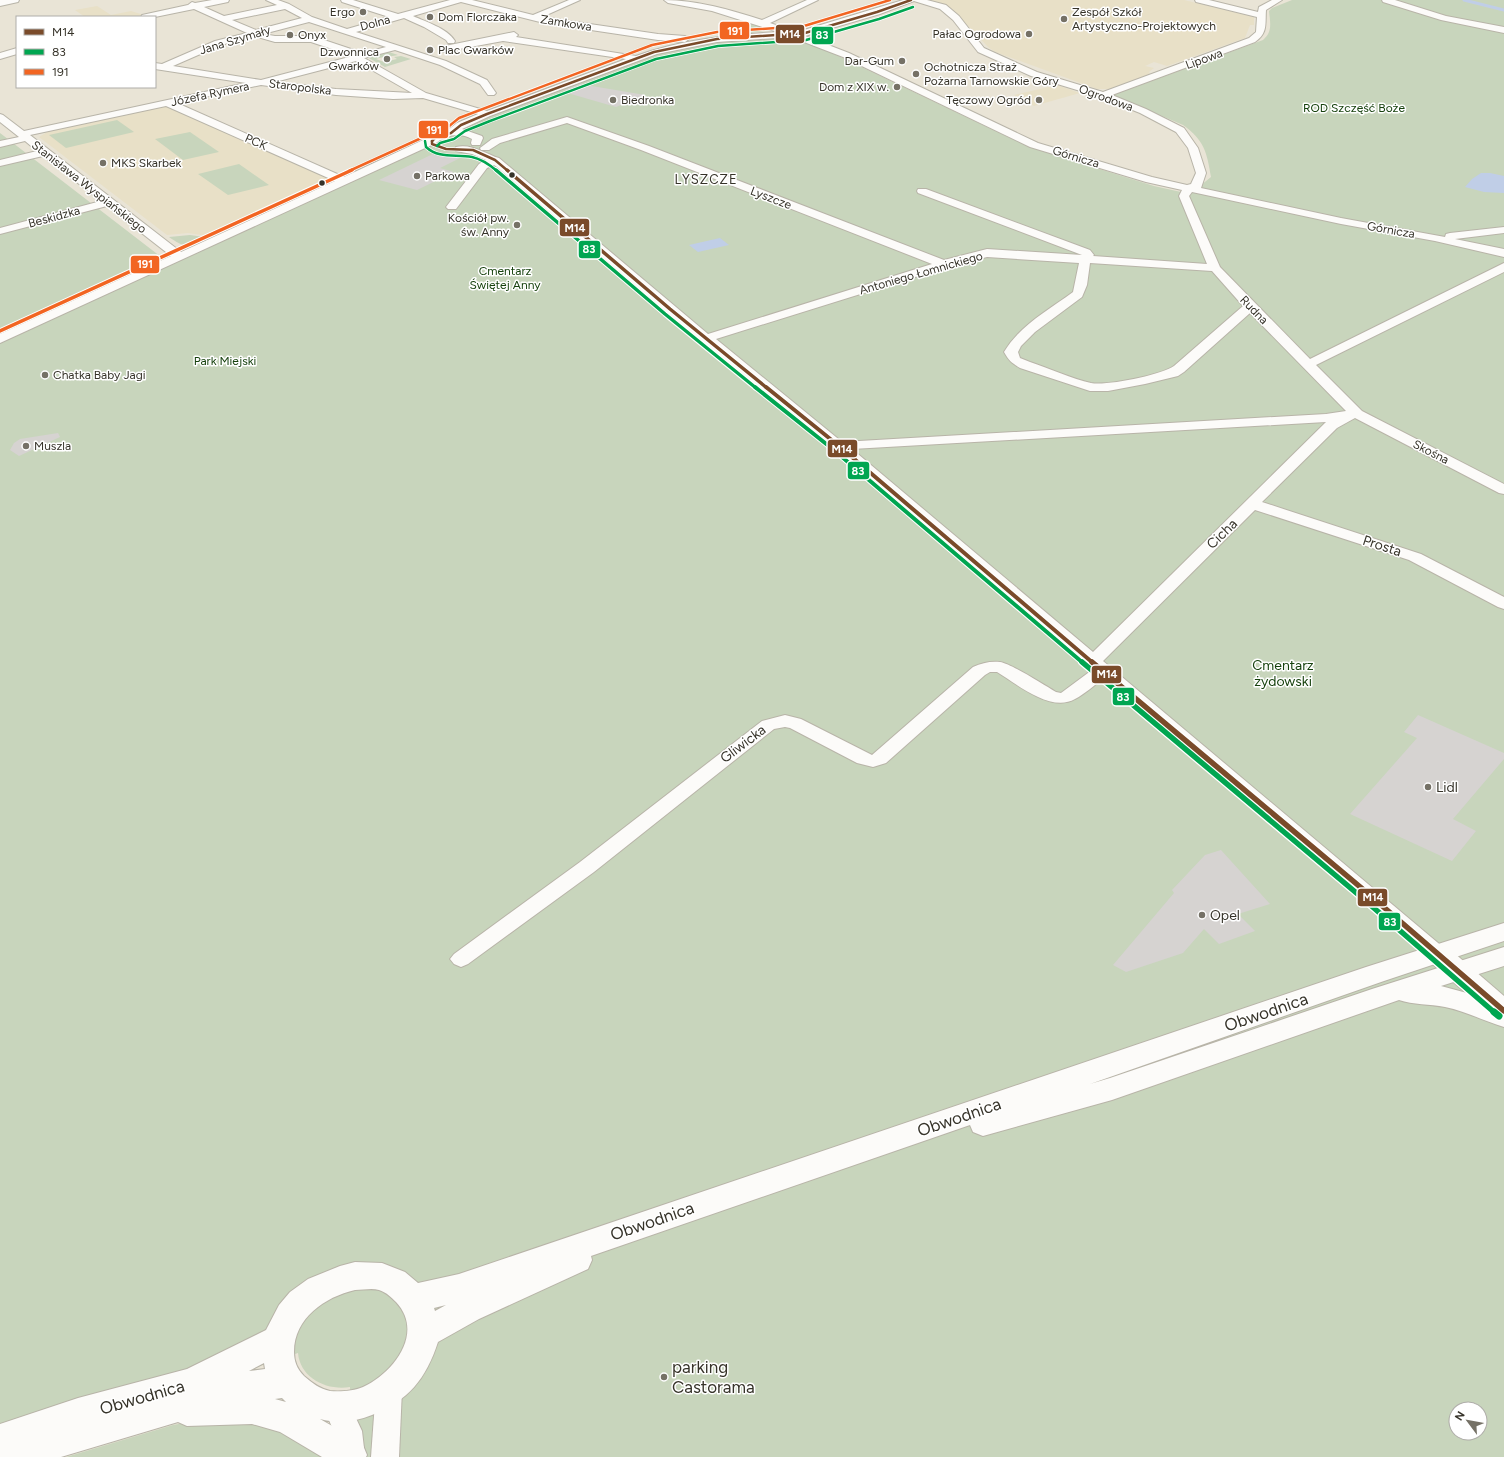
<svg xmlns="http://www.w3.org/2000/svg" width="1504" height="1457" font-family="Figtree,sans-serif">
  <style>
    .built { fill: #e8e0c7 }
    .green { fill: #c8d5bc; fill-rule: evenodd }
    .water { fill: #c0cee7 }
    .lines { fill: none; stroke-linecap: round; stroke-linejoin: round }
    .stream { stroke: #c0cee7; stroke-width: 3 }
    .building { fill: #d6d3d1 }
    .minor-casing { stroke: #b8b4a8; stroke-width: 2 }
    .major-casing { stroke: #b8b4a8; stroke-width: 2 }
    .highway-casing { stroke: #b8b4a8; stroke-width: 2 }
    .minor { fill: #fcfbf9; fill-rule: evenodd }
    .major { fill: #fcfbf9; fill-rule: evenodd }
    .highway { fill: #fcfbf9; fill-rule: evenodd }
    .bus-1-far3-casing { stroke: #fff; stroke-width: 4 }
    .bus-1-far2-casing { stroke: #fff; stroke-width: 5.5 }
    .bus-1-far1-casing { stroke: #fff; stroke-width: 6 }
    .bus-1-casing { stroke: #fff; stroke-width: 8 }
    .bus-2-far4-casing { stroke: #fff; stroke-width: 4 }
    .bus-2-far3-casing { stroke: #fff; stroke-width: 5.5 }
    .bus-2-far2-casing { stroke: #fff; stroke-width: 6 }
    .bus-2-far1-casing { stroke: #fff; stroke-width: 8 }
    .bus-2-casing { stroke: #fff; stroke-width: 10 }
    .bus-3-far1-casing { stroke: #fff; stroke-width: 4 }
    .bus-3-casing { stroke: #fff; stroke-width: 5.5 }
    .bus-1-far3 { stroke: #7a4b2a; stroke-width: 2.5 }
    .bus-1-far2 { stroke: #7a4b2a; stroke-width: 3.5 }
    .bus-1-far1 { stroke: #7a4b2a; stroke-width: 4 }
    .bus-1 { stroke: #7a4b2a; stroke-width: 5.5 }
    .bus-2-far4 { stroke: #00a651; stroke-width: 2.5 }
    .bus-2-far3 { stroke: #00a651; stroke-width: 3.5 }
    .bus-2-far2 { stroke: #00a651; stroke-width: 4 }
    .bus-2-far1 { stroke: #00a651; stroke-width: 5.5 }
    .bus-2 { stroke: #00a651; stroke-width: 7 }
    .bus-3-far1 { stroke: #f26522; stroke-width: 2.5 }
    .bus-3 { stroke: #f26522; stroke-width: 3.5 }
    .poi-dot { fill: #757166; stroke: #fff; stroke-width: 1.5 }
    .bus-dot { fill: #363329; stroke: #fff; stroke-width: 1.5 }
    .labels { text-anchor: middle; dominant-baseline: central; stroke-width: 3; stroke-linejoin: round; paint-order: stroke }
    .far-poi-label { font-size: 12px; fill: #363329; stroke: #fff; text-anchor: start }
    .far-street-label { font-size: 12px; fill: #363329; stroke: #fff }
    .far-park-label { font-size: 12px; fill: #16410d; stroke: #fff }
    .far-neighbourhood-label { font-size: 13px; letter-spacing: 1px; fill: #363329; stroke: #fff }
    .street-label { font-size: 14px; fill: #363329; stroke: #fff }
    .park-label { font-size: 14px; fill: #16410d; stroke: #fff }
    .poi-label { font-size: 14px; fill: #363329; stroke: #fff; text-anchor: start }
    .near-street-label { font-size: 17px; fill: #363329; stroke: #fff }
    .near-poi-label { font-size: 17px; fill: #363329; stroke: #fff; text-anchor: start }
    .line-badge { stroke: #fff; stroke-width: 1.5 }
    .badge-label { font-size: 11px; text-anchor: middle; font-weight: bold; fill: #fff }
  </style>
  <rect width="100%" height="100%" fill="#e9e4d6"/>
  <g class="built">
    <polygon points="928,0 1184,0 1254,17 1254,25 1250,25 1245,38 1167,66 1154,62 1145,66 1154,68 1149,72 1150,74 1110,89 1097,89 995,52 988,47 952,9"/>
    <polygon points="97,6 111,15 131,11 144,15 135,17 85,17 75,10"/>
    <polygon points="1057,85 1080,93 1034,106 1014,95"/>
    <polygon points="163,106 168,106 333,179 208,236 188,233 167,235 39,137 47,132"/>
  </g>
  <g class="green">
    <path d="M 1292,0 L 1504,0 L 1504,1457 L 352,1457 L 350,1387 C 327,1391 300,1378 298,1353 L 0,1455 L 0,133 L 165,260 L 209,239 L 208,239 L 484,113 L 620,62 L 661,48 L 712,39 L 778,32 L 828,51 L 1008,137 L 1064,158 L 1154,186 L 1190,194 L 1211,177 C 1207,152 1204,140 1183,125 L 1113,95 L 1263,40 C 1273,32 1270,22 1269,11 L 1272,8 ZM 1456,1409 L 1480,1409 L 1480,1433 L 1456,1433 Z"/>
    <polygon points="750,23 756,23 770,30 716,38"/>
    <path d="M 389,52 L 398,55 C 391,57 384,56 376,59 L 384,62 L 397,59 L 394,57 L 401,56 L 411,59 L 385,67 L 367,57 Z"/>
    <polygon points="117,120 134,132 66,148 49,135"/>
    <polygon points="190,132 219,152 183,160 155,139"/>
    <polygon points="239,164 269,185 228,195 198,174"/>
    <path d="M 190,235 L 204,237 C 187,246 186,249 169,237 Z"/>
    <polygon points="206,1419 259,1422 304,1442 321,1457 66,1457 173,1425"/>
  </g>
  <g class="water">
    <polygon points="1481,173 1490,173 1504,176 1504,193 1484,192 1465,187 1472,179"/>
    <polygon points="720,238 729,245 698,252 689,245"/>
  </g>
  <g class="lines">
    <polyline class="stream" points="1464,0 1504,10"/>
  </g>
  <g class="building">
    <polygon points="580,84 645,95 616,107 564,92 565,90"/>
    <polygon points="437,152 460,158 440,168 454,172 417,190 379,180"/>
    <polygon points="58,433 60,437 19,456 10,450 14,443 20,439"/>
    <polygon points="1418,715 1504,753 1504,759 1453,819 1476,831 1452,861 1350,814 1417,738 1404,732"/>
    <polygon points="1221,850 1270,904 1238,914 1255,931 1219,944 1204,929 1183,953 1126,972 1113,965 1174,893 1172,890 1205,855"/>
  </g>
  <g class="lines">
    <defs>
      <g id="minor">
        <polygon points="0,0 19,0 18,2 0,6"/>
        <path d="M 212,0 L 229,0 L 228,2 L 204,7 L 224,16 L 277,5 L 266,0 L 278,0 L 289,4 L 312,17 L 347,29 L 389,17 L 342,2 L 341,0 L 353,0 L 398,14 L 450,0 L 472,0 L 533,15 L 569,0 L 580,0 L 542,17 L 658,34 L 685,36 L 689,39 L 685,42 L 658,40 L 544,23 L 461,2 L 413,16 C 426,22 447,28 455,41 L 454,43 L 448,43 L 446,40 L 424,27 L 404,18 L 356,32 L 446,61 L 487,80 L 496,93 L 494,95 L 488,95 L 480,84 L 440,65 L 395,50 L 364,58 L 426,93 L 487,111 L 626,59 L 503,41 L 443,52 L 439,49 L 440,47 L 514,32 L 518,35 L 516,37 L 636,56 C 682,39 730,35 778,32 L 712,11 L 668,3 L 664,0 C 697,0 731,10 762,20 L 807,0 L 818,0 L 770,23 L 793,31 L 804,30 L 903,0 L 927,0 L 946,5 L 959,16 L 984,48 L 1037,72 L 1103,92 L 1249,38 L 1256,32 L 1257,17 L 1196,2 L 1195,0 L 1209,0 L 1258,12 L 1259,7 L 1272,0 L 1282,0 L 1266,10 C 1265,24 1268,33 1255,42 L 1112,95 L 1146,109 L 1184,128 L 1198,148 L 1206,173 L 1201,188 L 1341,218 L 1445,237 L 1446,234 L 1450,233 L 1504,227 L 1504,233 L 1455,239 L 1504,249 L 1504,257 L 1435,241 L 1341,224 L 1192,192 L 1189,196 L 1220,267 L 1310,359 L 1504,263 L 1504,272 L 1316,365 L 1362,411 L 1504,484 L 1504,494 L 1499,493 L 1355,418 L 1337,428 L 1262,502 L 1421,554 L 1504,597 L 1504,609 L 1498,607 L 1409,560 L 1255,510 L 1103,661 L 1444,948 L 1447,953 L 1444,958 L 1437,961 L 1430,958 L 1103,679 C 1094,685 1085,694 1075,699 C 1051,713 1017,684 997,672 L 990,672 L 985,675 L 886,763 L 873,767 L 857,763 L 790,728 L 785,727 L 774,729 L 594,872 L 468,964 L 461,967 L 454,964 L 450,959 L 454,954 L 580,862 L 762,721 L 785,715 L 801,719 L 872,755 L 973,667 C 982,663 990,661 1000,662 C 1012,664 1044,685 1056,692 L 1061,693 L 1092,670 L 834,449 L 666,312 L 497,167 L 494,165 L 487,168 L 456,209 L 448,209 L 446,207 L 479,164 L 486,160 L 472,154 L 456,151 L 455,149 L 456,147 C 471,143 486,154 499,158 L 708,334 L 932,264 L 641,150 L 567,123 L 500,143 L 489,150 L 481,150 L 480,148 L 492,139 L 567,117 L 649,146 L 944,260 L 987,249 L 1082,255 L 918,193 L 917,191 L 918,189 L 926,189 L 1090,250 L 1094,255 L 1093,256 L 1207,264 L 1179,196 L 1182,190 L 1146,182 L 1030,147 L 843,57 L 791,37 L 717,42 L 657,54 L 490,116 L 462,129 L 482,136 L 483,138 L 480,145 L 472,145 L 471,143 L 472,139 C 460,132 446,135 436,143 L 0,343 L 0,334 L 171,256 L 107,206 L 0,234 L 0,228 L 101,201 L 43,156 L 0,166 L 0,160 L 37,151 L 25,141 L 0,147 L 0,141 L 19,137 L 0,122 L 0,114 L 3,115 L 24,131 L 246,83 L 155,69 L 155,63 L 162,64 L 215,41 L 247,33 L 194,9 L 155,17 L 141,17 L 142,15 L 188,5 L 192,2 L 195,3 ZM 914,1 L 940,9 L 953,20 L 978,52 L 1031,76 L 1100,97 L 1140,113 L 1176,132 L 1188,148 L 1196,173 L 1191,184 L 1187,185 L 1152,177 L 1038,143 L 849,53 L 805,36 L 880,14 ZM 285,9 L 302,18 L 256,30 L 232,20 ZM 309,22 L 386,47 L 363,53 L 312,36 L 275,36 L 263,34 ZM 254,36 L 275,42 L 311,42 L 353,56 L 261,80 L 173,66 L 221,45 ZM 356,61 L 412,93 L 336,89 L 275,82 ZM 261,85 L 336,95 L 393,99 L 423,98 L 478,114 L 457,123 L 448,130 L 438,133 L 344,177 L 177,103 ZM 166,106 L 335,181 L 181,252 L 30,135 ZM 987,257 L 1079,263 L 1073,292 C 1049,310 1020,325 1004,352 C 1009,361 1012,363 1020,368 L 1090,391 L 1108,391 L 1145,384 L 1178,376 L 1184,372 L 1250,313 L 1346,411 L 1326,414 L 842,442 L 716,339 L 947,267 ZM 1090,263 L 1212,271 L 1243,306 L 1174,366 C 1161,375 1107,386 1091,383 C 1073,379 1048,368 1030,362 L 1020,358 L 1018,352 L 1021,346 L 1035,332 L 1082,297 L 1087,285 ZM 1326,422 L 1093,652 L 852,449 Z"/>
        <polygon points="1382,0 1395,0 1446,16 1504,27 1504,33 1441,20 1383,2"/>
        <polygon points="17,48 17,54 0,59 0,53"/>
        <polygon points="389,1376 398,1380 402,1389 399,1457 371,1457 376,1389 380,1380"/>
        <polygon points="336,1393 346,1397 362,1431 365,1457 337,1457 334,1432 323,1406 326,1397"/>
      </g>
      <polygon id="major" points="1437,944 1446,946 1504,996 1504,1021 1495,1018 1428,960 1424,953 1428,946"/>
      <path id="highway" d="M 1504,923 L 1504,941 L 1384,981 L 1090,1084 L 1110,1078 L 1372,989 L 1504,947 L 1504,966 L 1441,986 L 1478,996 L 1504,1006 L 1504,1027 C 1484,1021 1465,1011 1445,1007 C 1430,1004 1413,1005 1399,1000 L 1112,1100 L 983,1136 L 973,1132 L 970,1125 L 591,1256 L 592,1260 L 588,1269 L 479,1319 L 438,1342 C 426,1379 408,1401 372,1415 C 354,1422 338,1424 320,1419 L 362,1443 L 367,1455 L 366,1457 L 322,1457 L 280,1432 L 252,1424 L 187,1426 L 178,1422 L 61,1457 L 0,1457 L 0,1424 L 78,1398 L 187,1369 L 266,1330 L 279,1305 L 290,1292 L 308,1279 L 340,1266 L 355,1262 L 382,1263 L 405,1272 L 418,1283 L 459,1274 L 1366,967 ZM 355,1290 C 363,1290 372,1288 379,1290 C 386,1292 392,1298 396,1302 C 425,1333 393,1373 363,1387 C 354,1391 340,1392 330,1391 C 320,1389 312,1383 304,1376 C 297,1369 294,1361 294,1352 C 294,1318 325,1297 355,1290 ZM 446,1305 L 435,1311 L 434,1308 ZM 264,1363 L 265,1369 L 249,1371 ZM 282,1398 L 286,1402 L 275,1399 Z"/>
    </defs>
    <use href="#minor" class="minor-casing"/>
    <use href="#major" class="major-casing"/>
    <use href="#highway" class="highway-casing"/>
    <use href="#minor" class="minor"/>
    <use href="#major" class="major"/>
    <use href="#highway" class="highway"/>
    <defs>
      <g id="bus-1-far3">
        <polyline points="432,141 432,144 446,149 473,150 495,160 508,171"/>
        <polyline points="432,141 436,137 451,133 461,125 487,114 654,52 717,39 805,33 877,12 911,0"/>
      </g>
      <polyline id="bus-1-far2" points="507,170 670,309 767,388"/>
      <polyline id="bus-1-far1" points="766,387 839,446 1093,663"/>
      <polyline id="bus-1" points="1092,662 1365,891 1504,1011"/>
      <g id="bus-2-far4">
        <path d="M 425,141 L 426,147 C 439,159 455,154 472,157 C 481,159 490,165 497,171"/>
        <polyline points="437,146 440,143 454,139 465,131 490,121 656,59 718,46 806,40 879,19 913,7"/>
      </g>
      <polyline id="bus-2-far3" points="496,170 665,314 756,388"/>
      <polyline id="bus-2-far2" points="755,387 835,451 1083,663"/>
      <polyline id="bus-2-far1" points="1082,662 1360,896 1495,1013"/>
      <polyline id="bus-2" points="1494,1012 1499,1016"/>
      <polyline id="bus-3-far1" points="349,171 428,135 433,130 448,127 459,118 652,45 717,32 804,26 890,0"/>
      <polyline id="bus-3" points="0,331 352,170"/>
    </defs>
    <use href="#bus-1-far3" class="bus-1-far3-casing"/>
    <use href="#bus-1-far2" class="bus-1-far2-casing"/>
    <use href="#bus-1-far1" class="bus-1-far1-casing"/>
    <use href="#bus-1" class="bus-1-casing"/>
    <use href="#bus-2-far4" class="bus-2-far4-casing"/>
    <use href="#bus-2-far3" class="bus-2-far3-casing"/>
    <use href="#bus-2-far2" class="bus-2-far2-casing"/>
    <use href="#bus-2-far1" class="bus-2-far1-casing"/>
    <use href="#bus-2" class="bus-2-casing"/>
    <use href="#bus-3-far1" class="bus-3-far1-casing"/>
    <use href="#bus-3" class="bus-3-casing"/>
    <use href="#bus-1-far3" class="bus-1-far3"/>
    <use href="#bus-1-far2" class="bus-1-far2"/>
    <use href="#bus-1-far1" class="bus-1-far1"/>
    <use href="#bus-1" class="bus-1"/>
    <use href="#bus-2-far4" class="bus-2-far4"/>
    <use href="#bus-2-far3" class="bus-2-far3"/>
    <use href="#bus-2-far2" class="bus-2-far2"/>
    <use href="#bus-2-far1" class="bus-2-far1"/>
    <use href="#bus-2" class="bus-2"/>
    <use href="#bus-3-far1" class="bus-3-far1"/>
    <use href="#bus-3" class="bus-3"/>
  </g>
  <g class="poi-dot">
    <circle cx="363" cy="12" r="4"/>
    <circle cx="430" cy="17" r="4"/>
    <circle cx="1064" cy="19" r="4"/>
    <circle cx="1029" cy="34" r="4"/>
    <circle cx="290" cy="35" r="4"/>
    <circle cx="430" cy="50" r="4"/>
    <circle cx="387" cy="59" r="4"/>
    <circle cx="902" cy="61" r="4"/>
    <circle cx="916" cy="74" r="4"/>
    <circle cx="897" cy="87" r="4"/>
    <circle cx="613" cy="100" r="4"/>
    <circle cx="1039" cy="100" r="4"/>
    <circle cx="103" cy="163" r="4"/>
    <circle cx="417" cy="176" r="4"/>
    <circle cx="517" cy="225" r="4"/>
    <circle cx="45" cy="375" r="4"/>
    <circle cx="26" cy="446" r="4"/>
    <circle cx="1428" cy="787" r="4"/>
    <circle cx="1202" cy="915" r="4"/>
    <circle cx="664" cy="1377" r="4"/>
  </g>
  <g class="bus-dot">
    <circle cx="512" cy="175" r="3.5"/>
    <circle cx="322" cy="183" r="3.5"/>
  </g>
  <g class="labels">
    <g class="far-poi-label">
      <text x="355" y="12" text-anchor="end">Ergo</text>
      <text x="1072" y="12">Zespół Szkół<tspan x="1072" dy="14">Artystyczno-Projektowych</tspan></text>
      <text x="438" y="17">Dom Florczaka</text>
      <text x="1021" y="34" text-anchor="end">Pałac Ogrodowa</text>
      <text x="298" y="35">Onyx</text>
      <text x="438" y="50">Plac Gwarków</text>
      <text x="379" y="52" text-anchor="end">Dzwonnica<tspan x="379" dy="14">Gwarków</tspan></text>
      <text x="894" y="61" text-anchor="end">Dar-Gum</text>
      <text x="924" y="67">Ochotnicza Straż<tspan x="924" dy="14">Pożarna Tarnowskie Góry</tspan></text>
      <text x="889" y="87" text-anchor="end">Dom z XIX w.</text>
      <text x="621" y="100">Biedronka</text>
      <text x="1031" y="100" text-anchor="end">Tęczowy Ogród</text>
      <text x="111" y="163">MKS Skarbek</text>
      <text x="425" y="176">Parkowa</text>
      <text x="509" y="218" text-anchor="end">Kościół pw.<tspan x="509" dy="14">św. Anny</tspan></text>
      <text x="53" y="375">Chatka Baby Jagi</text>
      <text x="34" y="446">Muszla</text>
    </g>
    <g class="far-street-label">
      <text transform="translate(375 23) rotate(-15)">Dolna</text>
      <text transform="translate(566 23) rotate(9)">Zamkowa</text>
      <text transform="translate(235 40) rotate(-17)">Jana Szymały</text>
      <text transform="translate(1204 59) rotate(-20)">Lipowa</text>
      <text transform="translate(300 87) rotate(7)">Staropolska</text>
      <text transform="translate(210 94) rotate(-12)">Józefa Rymera</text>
      <text transform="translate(1106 98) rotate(20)">Ogrodowa</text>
      <text transform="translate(256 142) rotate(24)">PCK</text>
      <text transform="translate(1076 157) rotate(17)">Górnicza</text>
      <text transform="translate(89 187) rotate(38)">Stanisława Wyspiańskiego</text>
      <text transform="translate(771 198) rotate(21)">Lyszcze</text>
      <text transform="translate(54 217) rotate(-15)">Beskidzka</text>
      <text transform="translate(1391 230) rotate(10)">Górnicza</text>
      <text transform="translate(921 273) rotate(-16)">Antoniego Łomnickiego</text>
      <text transform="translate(1254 310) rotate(46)">Rudna</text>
      <text transform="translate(1431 452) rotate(27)">Skośna</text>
    </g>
    <g class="far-park-label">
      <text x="1354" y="108">ROD Szczęść Boże</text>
      <text x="505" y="271">Cmentarz<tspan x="505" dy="14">Świętej Anny</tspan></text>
      <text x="225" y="361">Park Miejski</text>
    </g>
    <g class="far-neighbourhood-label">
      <text x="706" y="179">LYSZCZE</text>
    </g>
    <g class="street-label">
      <text transform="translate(1222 534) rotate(-44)">Cicha</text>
      <text transform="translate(1382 546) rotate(18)">Prosta</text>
      <text transform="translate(743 744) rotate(-37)">Gliwicka</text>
    </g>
    <g class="park-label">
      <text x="1283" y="665">Cmentarz<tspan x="1283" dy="16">żydowski</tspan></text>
    </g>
    <g class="poi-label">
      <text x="1436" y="787">Lidl</text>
      <text x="1210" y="915">Opel</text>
    </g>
    <g class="near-street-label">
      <text transform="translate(1266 1012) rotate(-19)">Obwodnica</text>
      <text transform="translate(959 1117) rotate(-19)">Obwodnica</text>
      <text transform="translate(652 1221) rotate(-19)">Obwodnica</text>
      <text transform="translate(142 1397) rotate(-16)">Obwodnica</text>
    </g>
    <g class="near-poi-label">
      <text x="672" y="1367">parking<tspan x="672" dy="20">Castorama</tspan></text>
    </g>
  </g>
  <g class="line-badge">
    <rect x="719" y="21" width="31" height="19" rx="4" fill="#f26522"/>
    <rect x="775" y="24" width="30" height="20" rx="4" fill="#7a4b2a"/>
    <rect x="811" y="26" width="23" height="19" rx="4" fill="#00a651"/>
    <rect x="418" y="120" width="31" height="19" rx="4" fill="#f26522"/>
    <rect x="559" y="218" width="31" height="19" rx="4" fill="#7a4b2a"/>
    <rect x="578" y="240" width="23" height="19" rx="4" fill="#00a651"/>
    <rect x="130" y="255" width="30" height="19" rx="4" fill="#f26522"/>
    <rect x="827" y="439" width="31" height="19" rx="4" fill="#7a4b2a"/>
    <rect x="847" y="461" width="23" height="19" rx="4" fill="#00a651"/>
    <rect x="1091" y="665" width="31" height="19" rx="4" fill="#7a4b2a"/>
    <rect x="1112" y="687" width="23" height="19" rx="4" fill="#00a651"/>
    <rect x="1357" y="888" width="31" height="19" rx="4" fill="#7a4b2a"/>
    <rect x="1378" y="912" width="23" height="19" rx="4" fill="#00a651"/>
  </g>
  <g class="badge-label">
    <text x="735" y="35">191</text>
    <text x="790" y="38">M14</text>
    <text x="822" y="39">83</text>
    <text x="434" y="134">191</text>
    <text x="575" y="232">M14</text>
    <text x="589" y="253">83</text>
    <text x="145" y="268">191</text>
    <text x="842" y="453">M14</text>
    <text x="858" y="475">83</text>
    <text x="1107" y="678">M14</text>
    <text x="1123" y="701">83</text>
    <text x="1373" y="901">M14</text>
    <text x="1390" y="926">83</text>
  </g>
  <rect x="16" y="16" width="140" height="72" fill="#ffffff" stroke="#afada9"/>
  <rect x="24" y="29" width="20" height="6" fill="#7a4b2a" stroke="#afada9"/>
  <text x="52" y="36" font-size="12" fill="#363329">M14</text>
  <rect x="24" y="49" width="20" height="6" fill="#00a651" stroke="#afada9"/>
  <text x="52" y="56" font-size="12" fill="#363329">83</text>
  <rect x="24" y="69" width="20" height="6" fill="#f26522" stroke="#afada9"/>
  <text x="52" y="76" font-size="12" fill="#363329">191</text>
  <g transform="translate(1468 1421) rotate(302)"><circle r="19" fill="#ffffff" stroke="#afada9"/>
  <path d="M0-3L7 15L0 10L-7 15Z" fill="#757166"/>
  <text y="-6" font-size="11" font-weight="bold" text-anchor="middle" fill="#363329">N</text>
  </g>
</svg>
